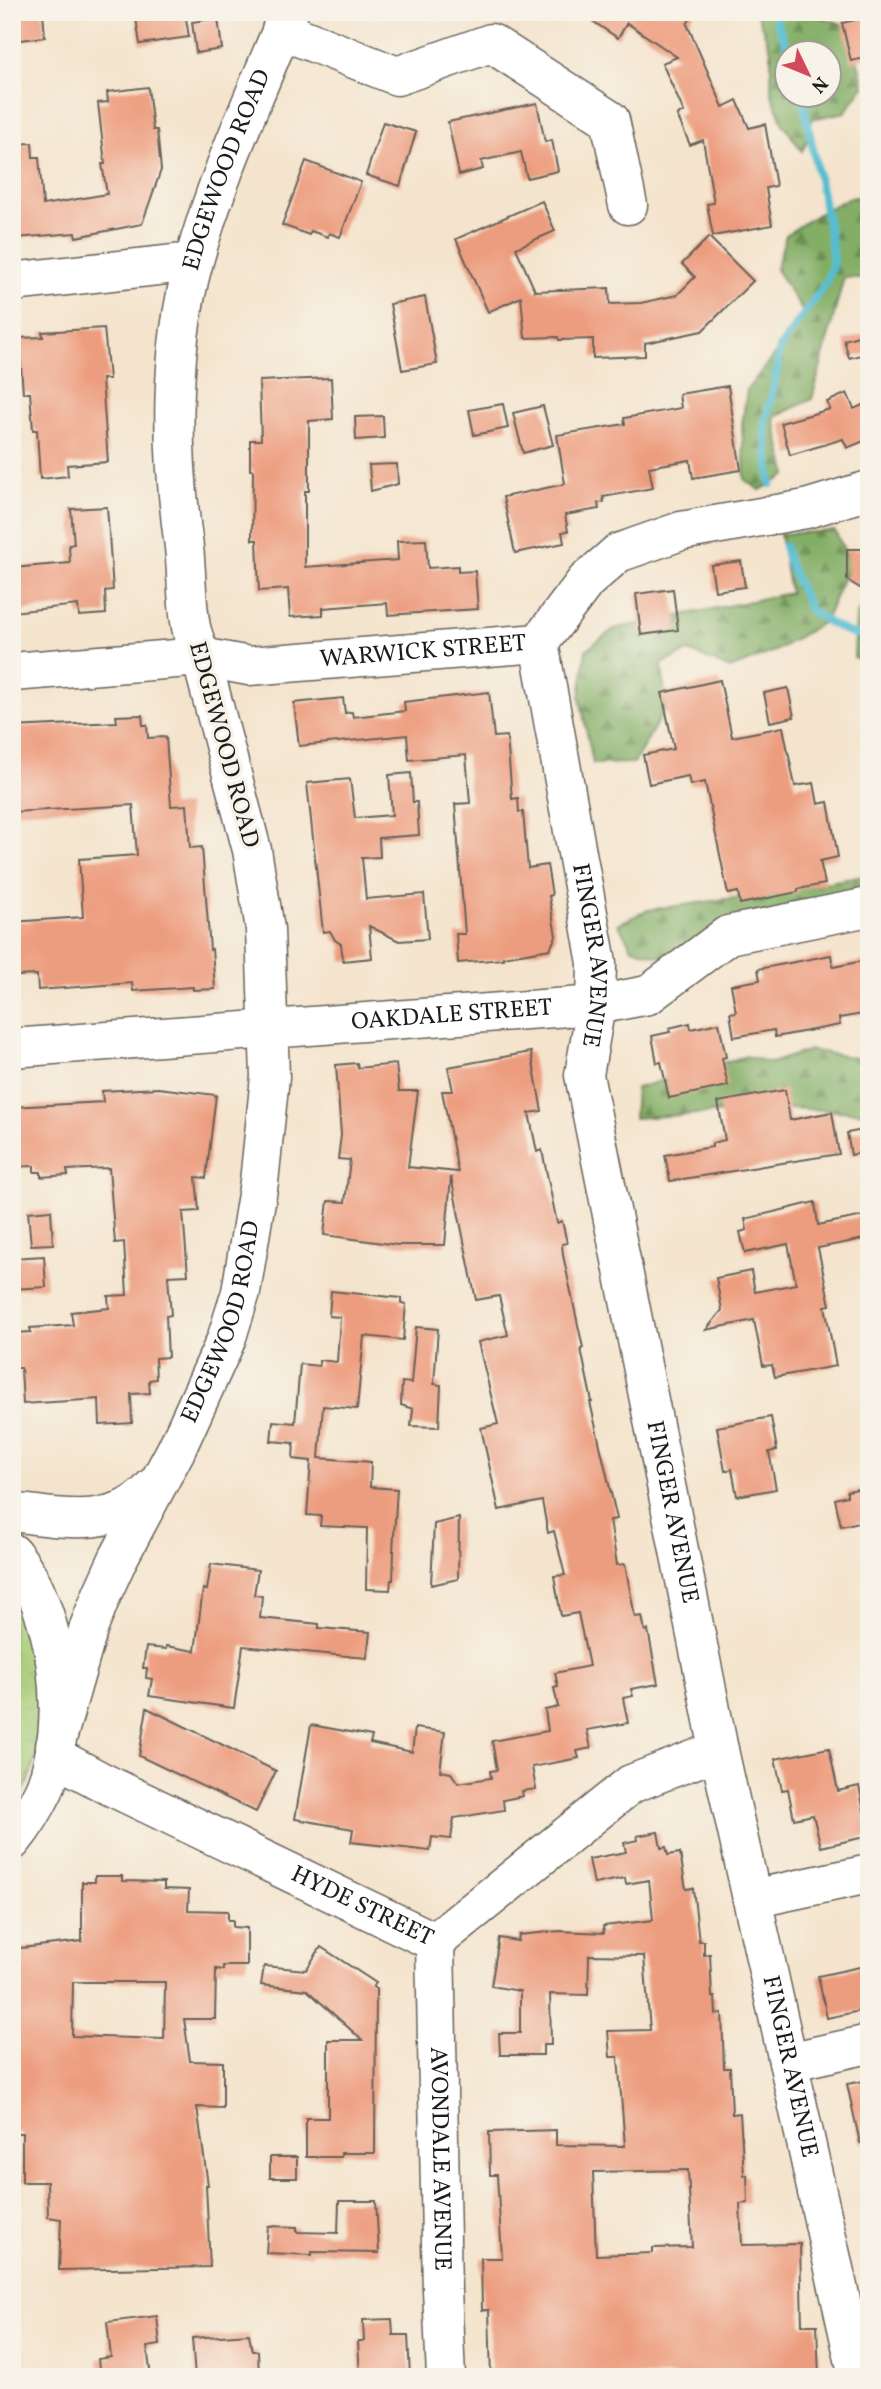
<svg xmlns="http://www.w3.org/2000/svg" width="881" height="2389" font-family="Vollkorn,serif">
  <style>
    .forest { fill: url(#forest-firs); stroke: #506541; stroke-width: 2; fill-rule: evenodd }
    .park { fill: url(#park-tufts); stroke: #607348; stroke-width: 2 }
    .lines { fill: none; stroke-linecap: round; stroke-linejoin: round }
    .stream { stroke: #55bdd2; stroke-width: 8 }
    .building { fill: #ed9d7f; fill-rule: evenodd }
    .minor-casing { stroke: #68625a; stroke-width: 41 }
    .minor { stroke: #fff; stroke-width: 38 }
    .labels { text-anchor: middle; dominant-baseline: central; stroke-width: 7; stroke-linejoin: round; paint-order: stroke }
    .street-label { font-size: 24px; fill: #1c1c1c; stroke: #f7f3e8 }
  </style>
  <defs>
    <pattern id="forest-firs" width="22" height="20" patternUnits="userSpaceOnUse" patternTransform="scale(1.75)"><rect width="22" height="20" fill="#83ae66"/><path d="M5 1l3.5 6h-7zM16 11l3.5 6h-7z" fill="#6a8d53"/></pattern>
    <pattern id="park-tufts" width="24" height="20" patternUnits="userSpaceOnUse" patternTransform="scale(1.75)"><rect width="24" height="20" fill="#a4ca75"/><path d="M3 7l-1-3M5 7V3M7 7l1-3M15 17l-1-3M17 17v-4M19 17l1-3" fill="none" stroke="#8dad65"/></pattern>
  </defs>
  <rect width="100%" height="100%" fill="#f7f3e8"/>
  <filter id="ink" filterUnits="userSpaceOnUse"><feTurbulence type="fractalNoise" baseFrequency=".0143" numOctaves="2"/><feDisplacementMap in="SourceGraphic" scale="14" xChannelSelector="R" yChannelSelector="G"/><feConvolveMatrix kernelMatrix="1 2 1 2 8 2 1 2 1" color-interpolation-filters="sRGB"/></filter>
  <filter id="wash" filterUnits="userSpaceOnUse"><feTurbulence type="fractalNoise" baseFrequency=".00686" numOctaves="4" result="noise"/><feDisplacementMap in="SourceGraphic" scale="28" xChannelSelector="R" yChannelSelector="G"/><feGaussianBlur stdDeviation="1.57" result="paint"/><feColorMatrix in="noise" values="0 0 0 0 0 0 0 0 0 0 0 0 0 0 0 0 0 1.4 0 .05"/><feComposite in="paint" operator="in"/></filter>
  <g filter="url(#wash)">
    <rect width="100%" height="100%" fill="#f4e4cd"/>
    <g class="forest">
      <path d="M 756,12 L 805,12 L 849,26 L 864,86 L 845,112 L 812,119 L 807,140 L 802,151 L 783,124 L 771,93 L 771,50 ZM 786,52 L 828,52 L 828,94 L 786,94 Z"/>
      <polygon points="869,196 869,279 844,277 812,399 774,417 787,475 760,490 745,480 742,425 747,390 805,315 776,269 786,235 816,215 849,198"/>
      <polygon points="835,531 850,563 825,621 775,651 730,669 689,651 662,664 666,707 634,763 593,764 580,698 586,650 614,629 790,593 780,534"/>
      <polygon points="869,598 869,663 854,657 856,615"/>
      <polygon points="869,875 869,899 677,962 632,948 618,924 648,910 763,894"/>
      <polygon points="869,1046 869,1113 789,1108 634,1118 636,1088 746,1056 771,1063 810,1050 862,1059"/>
    </g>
    <polygon class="park" points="12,1585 29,1623 41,1689 37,1753 28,1782 12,1812"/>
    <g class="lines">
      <g class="stream">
        <polyline points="773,12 789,52"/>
        <polyline points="771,484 765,424 775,381 780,347 826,283 833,263 830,235 802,94"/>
        <polyline points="784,546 789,564 810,610 831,624 854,635 869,631"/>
      </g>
    </g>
    <g id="blocks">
      <g class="building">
        <polygon points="12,12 43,12 45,37 12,41"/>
        <polygon points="135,12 185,12 189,37 140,44"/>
        <polygon points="579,12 695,12 687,24 723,107 737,100 749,128 765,124 776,186 766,188 772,225 713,236 707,204 714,203 703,140 690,145 677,115 684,112 662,63 677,57 627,23 618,38"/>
        <polygon points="869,17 869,57 851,61 842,23"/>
        <polygon points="218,18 222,49 196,53 192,22"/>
        <polygon points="148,87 153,130 157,130 161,170 142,224 76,237 75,233 16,238 15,233 12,233 12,144 32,143 33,157 39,157 43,205 107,194 102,164 105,164 98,103 108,102 107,92"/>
        <polygon points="537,103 545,142 552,140 558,171 527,178 521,152 481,161 483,169 459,175 448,122"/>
        <polygon points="383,122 416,132 400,186 366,175"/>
        <polygon points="306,161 361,182 340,237 329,233 328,237 311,231 309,235 282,225"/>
        <polygon points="542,201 555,231 516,248 535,291 609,288 610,304 641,303 677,295 695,277 682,264 709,237 753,281 702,331 645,343 645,356 593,358 593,339 559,340 558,337 525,338 521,297 488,312 456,239"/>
        <polygon points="425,297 437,364 402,370 390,304"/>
        <polygon points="104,328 109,379 102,379 108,462 67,465 68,476 40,479 37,430 33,430 30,393 23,393 19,338 43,337 42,332"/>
        <polygon points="869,333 869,353 849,358 844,340"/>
        <polygon points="331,378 333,419 309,421 309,491 305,491 305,567 398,560 397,541 426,540 428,568 458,566 458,572 475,571 478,609 388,615 387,603 323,608 323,615 290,617 288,589 259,591 257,540 252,540 253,470 250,470 250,440 261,440 259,381"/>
        <polygon points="728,386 741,470 693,478 690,460 649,467 653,488 603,497 604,502 598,503 599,509 565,515 568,531 562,532 564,543 515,553 503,497 565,484 557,435 625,424 624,418 681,408 679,394"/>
        <polygon points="847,393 854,409 869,402 869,439 847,448 843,439 790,455 781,423 830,409 827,402"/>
        <polygon points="503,404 508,428 474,435 469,410"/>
        <polygon points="543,406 553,445 523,453 513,413"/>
        <polygon points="383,416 384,438 356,440 355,417"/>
        <polygon points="397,464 398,484 371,491 369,465"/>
        <polygon points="107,507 113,590 105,591 106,614 79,616 78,605 12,612 12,568 70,563 69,545 74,544 71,509"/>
        <polygon points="847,549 869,549 869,581 860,588 847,580"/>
        <polygon points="741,561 745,587 715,591 711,565"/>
        <polygon points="673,589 678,630 641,635 636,594"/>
        <polygon points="720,680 732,737 783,727 795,786 814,783 818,804 828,802 838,857 820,861 825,884 798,889 798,892 740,904 738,892 728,894 705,782 690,785 688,776 649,784 643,755 674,749 662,693"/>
        <polygon points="788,688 794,717 770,722 764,693"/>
        <polygon points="489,692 494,737 507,736 512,799 518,798 519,812 523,812 528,868 547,865 552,895 549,896 556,936 550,949 503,957 504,959 458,963 456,934 465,934 455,804 470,803 466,755 409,760 407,735 299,746 294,703 343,698 345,713 352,712 353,717 405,711 404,702"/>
        <polygon points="142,715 143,725 147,725 148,738 166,737 171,806 187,805 190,848 202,847 210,950 212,949 215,989 193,990 193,987 133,991 132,983 38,990 37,975 16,976 12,922 83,917 79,859 137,855 133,805 14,812 12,727 117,722 116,716"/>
        <polygon points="411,773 413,802 417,802 419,835 379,838 380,857 362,858 366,899 424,894 428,939 399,941 369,926 372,958 343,961 341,944 335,940 330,931 323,932 307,783 350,779 355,818 392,815 389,775"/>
        <polygon points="831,955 833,967 863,961 869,988 869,1013 839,1018 840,1025 775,1037 774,1030 734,1037 730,1013 736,1012 731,985 760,980 758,969"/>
        <polygon points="690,1023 691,1029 719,1023 726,1057 722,1058 728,1086 669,1098 661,1062 657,1063 652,1036 670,1032 669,1028"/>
        <polygon points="531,1052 542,1111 529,1113 537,1152 542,1150 557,1223 562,1221 567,1243 562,1244 563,1255 583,1348 581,1349 592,1402 590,1402 617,1519 610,1520 617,1565 625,1564 635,1617 642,1616 645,1631 648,1630 658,1684 631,1689 633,1696 623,1698 628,1723 587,1730 591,1748 577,1751 579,1758 532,1767 536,1789 522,1791 523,1796 503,1800 504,1810 454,1818 451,1839 432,1837 430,1851 351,1842 353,1829 295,1819 311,1725 372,1736 370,1743 412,1752 415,1728 445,1732 440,1771 451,1773 458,1783 491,1778 490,1771 497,1770 492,1741 548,1731 545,1710 558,1707 554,1688 558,1687 555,1673 589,1666 578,1613 561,1616 554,1576 565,1575 554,1531 548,1533 542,1501 499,1510 481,1428 498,1424 478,1342 508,1335 499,1296 476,1300 451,1177 445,1245 398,1245 324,1235 328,1201 345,1202 350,1160 338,1159 341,1135 336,1065 357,1063 358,1068 396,1064 399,1091 418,1091 408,1167 458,1172 442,1091 453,1091 448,1067"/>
        <polygon points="158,1088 216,1095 206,1178 196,1177 199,1211 183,1212 188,1275 168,1276 171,1315 166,1316 168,1357 155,1358 156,1379 149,1380 150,1393 131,1394 132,1423 100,1425 99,1399 23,1404 21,1368 16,1368 14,1333 31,1332 30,1328 73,1325 71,1312 109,1308 108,1296 127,1295 124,1242 115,1243 109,1168 67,1170 68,1175 41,1177 41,1172 34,1172 34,1166 12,1167 12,1107 103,1102 102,1091"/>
        <polygon points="785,1090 790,1120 832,1112 839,1154 670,1181 665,1155 712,1147 712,1143 725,1140 718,1102"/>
        <polygon points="869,1129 869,1151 851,1155 847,1133"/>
        <polygon points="815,1202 818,1225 869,1215 869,1238 818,1248 830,1305 825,1306 836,1366 775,1377 772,1365 763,1366 754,1320 706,1330 722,1310 716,1278 751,1271 755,1292 796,1284 788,1244 745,1253 740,1232 747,1230 745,1219"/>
        <polygon points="51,1210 53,1244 31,1245 28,1212"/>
        <polygon points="44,1256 46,1287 12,1289 12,1258"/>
        <polygon points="331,1291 401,1298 401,1303 406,1304 403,1340 364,1336 357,1409 323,1406 319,1458 371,1462 370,1487 397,1489 393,1551 394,1551 393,1580 391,1580 390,1590 366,1589 367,1528 320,1526 321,1516 307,1515 311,1461 293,1459 294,1443 271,1441 273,1421 295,1423 300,1364 319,1366 319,1360 337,1362 340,1317 329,1316"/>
        <polygon points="416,1327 438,1329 434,1384 441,1385 439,1427 411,1426 413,1409 401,1405 402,1382 411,1383"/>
        <polygon points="771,1417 777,1450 769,1452 776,1489 737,1496 732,1469 725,1471 717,1427"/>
        <polygon points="869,1487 869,1520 841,1526 835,1499 847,1496 847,1491"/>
        <polygon points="459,1518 458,1579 431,1585 434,1524"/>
        <polygon points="211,1564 258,1570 254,1595 262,1596 260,1618 319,1624 319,1628 370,1632 367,1658 243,1646 234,1708 149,1696 152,1679 146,1678 147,1668 143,1668 146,1647 166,1649 166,1646 195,1651 203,1589 207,1590"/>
        <polygon points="147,1708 276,1771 256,1812 139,1756"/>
        <polygon points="829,1748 838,1791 859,1786 869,1836 821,1847 813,1815 794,1819 788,1789 782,1790 775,1759"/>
        <path d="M 658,1832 L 661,1848 L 666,1847 L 668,1855 L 680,1853 L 686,1889 L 693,1888 L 699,1941 L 704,1941 L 704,1955 L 710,1954 L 712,1997 L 715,1997 L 716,2014 L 722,2013 L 724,2068 L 730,2068 L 732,2114 L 740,2113 L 744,2175 L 747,2175 L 748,2203 L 740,2204 L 742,2245 L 800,2244 L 802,2325 L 817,2325 L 819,2376 L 491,2377 L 489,2310 L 482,2310 L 481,2258 L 502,2258 L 497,2175 L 490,2175 L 489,2132 L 556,2130 L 556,2145 L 625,2146 L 618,2057 L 610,2057 L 608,2031 L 650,2030 L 644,1956 L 589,1955 L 588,1995 L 550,1994 L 551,2045 L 543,2045 L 543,2055 L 500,2055 L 499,2033 L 520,2033 L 520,1991 L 491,1986 L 499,1938 L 518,1941 L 519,1935 L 559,1931 L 604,1933 L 603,1926 L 653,1920 L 649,1880 L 626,1884 L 625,1878 L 594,1884 L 589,1859 L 626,1852 L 624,1843 L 638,1840 L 637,1836 ZM 688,2170 L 692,2247 L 653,2248 L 653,2253 L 596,2255 L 593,2172 Z"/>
        <path d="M 95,1876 L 122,1876 L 122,1881 L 164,1882 L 164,1889 L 189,1890 L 188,1910 L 228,1911 L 228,1920 L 233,1920 L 233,1927 L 247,1928 L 247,1966 L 223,1966 L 223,1970 L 216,1969 L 215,2019 L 184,2019 L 190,2061 L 223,2062 L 223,2108 L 197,2107 L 208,2185 L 206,2185 L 210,2267 L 59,2270 L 61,2219 L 48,2217 L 47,2182 L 22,2182 L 22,2133 L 12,2133 L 16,2014 L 12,2015 L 12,1949 L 82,1941 L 82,1882 L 95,1882 ZM 73,1982 L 165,1982 L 164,2039 L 72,2036 Z"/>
        <polygon points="321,1947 376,1983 373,1987 376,1989 375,2153 341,2153 341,2157 306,2157 306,2118 328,2118 328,2040 362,2040 307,1990 261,1985 264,1966 306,1970"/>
        <polygon points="869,1965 869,2009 827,2018 818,1976"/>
        <polygon points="869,2080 869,2142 860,2143 847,2084"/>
        <rect x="270" y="2157" width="27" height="21"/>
        <polygon points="339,2201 376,2201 379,2253 312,2252 312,2255 266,2253 268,2226 297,2227 297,2232 338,2233"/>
        <polygon points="157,2316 160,2345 147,2347 151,2377 100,2377 98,2359 111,2357 107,2322"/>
        <polygon points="392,2319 393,2335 408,2335 410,2377 360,2377 358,2341 364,2341 363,2320"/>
        <polygon points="249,2334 252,2351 258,2351 259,2377 195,2377 192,2338"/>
      </g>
    </g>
  </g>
  <g filter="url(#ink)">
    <use href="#blocks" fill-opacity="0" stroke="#68625a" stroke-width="2"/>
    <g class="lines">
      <defs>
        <g id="minor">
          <polyline points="281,30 397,76 491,43 610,120 628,205"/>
          <polyline points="12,282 193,262"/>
          <path id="s1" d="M 539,643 L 597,963 L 596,1005 L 584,1075 L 719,1750 L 858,2377"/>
          <path id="s2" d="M 12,672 L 201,657 L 249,666 L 539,643 L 586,581 L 618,553 L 681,531 L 806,509 L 869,490"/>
          <path id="s3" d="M 12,1048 L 596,1005 L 648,995 L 728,935 L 869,907"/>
          <path d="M 12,1512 C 61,1518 118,1530 153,1487"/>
          <path d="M 12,1553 C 59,1609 72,1724 44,1790 C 35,1809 25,1825 12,1841"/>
          <path id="s4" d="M 55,1746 L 89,1627 L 102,1594 L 118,1559 L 176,1450 L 226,1340 L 241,1292 L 259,1182 L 270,1077 L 265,929 L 252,850 L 201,657 C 198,647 193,637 191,627 C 186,601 187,574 184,547 C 171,453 168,354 194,261 C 217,176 256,94 289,12"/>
          <path id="s5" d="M 54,1756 L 104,1783 L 435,1942 L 631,1784 L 719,1750"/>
          <polyline points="752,1899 869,1874"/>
          <path id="s6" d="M 435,1942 L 442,2290 L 446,2377"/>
          <polyline points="788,2062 869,2044"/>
        </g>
      </defs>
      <use href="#minor" class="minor-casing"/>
      <use href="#minor" class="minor"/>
    </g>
  </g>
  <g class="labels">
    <g class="street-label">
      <text stroke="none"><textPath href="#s4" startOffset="1634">EDGEWOOD ROAD</textPath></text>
      <text stroke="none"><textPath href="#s2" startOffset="413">WARWICK STREET</textPath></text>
      <text transform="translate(223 745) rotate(75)">EDGEWOOD ROAD</text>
      <text stroke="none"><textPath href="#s1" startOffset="317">FINGER AVENUE</textPath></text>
      <text stroke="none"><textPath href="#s3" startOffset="441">OAKDALE STREET</textPath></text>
      <text stroke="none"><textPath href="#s4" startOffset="458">EDGEWOOD ROAD</textPath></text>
      <text stroke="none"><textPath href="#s1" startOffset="884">FINGER AVENUE</textPath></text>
      <text stroke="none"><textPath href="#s5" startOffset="343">HYDE STREET</textPath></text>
      <text stroke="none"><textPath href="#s1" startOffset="1451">FINGER AVENUE</textPath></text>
      <text stroke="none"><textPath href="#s6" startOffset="217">AVONDALE AVENUE</textPath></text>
    </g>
  </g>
  <rect width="881" height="2389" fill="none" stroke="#f7f3e8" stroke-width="42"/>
  <g transform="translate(808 74) rotate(133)"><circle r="33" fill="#f7f3e8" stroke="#9f9d96" stroke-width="2"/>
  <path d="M0-5L12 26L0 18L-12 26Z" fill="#d1495b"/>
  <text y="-10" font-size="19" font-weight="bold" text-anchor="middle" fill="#1c1c1c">N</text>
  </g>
</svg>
